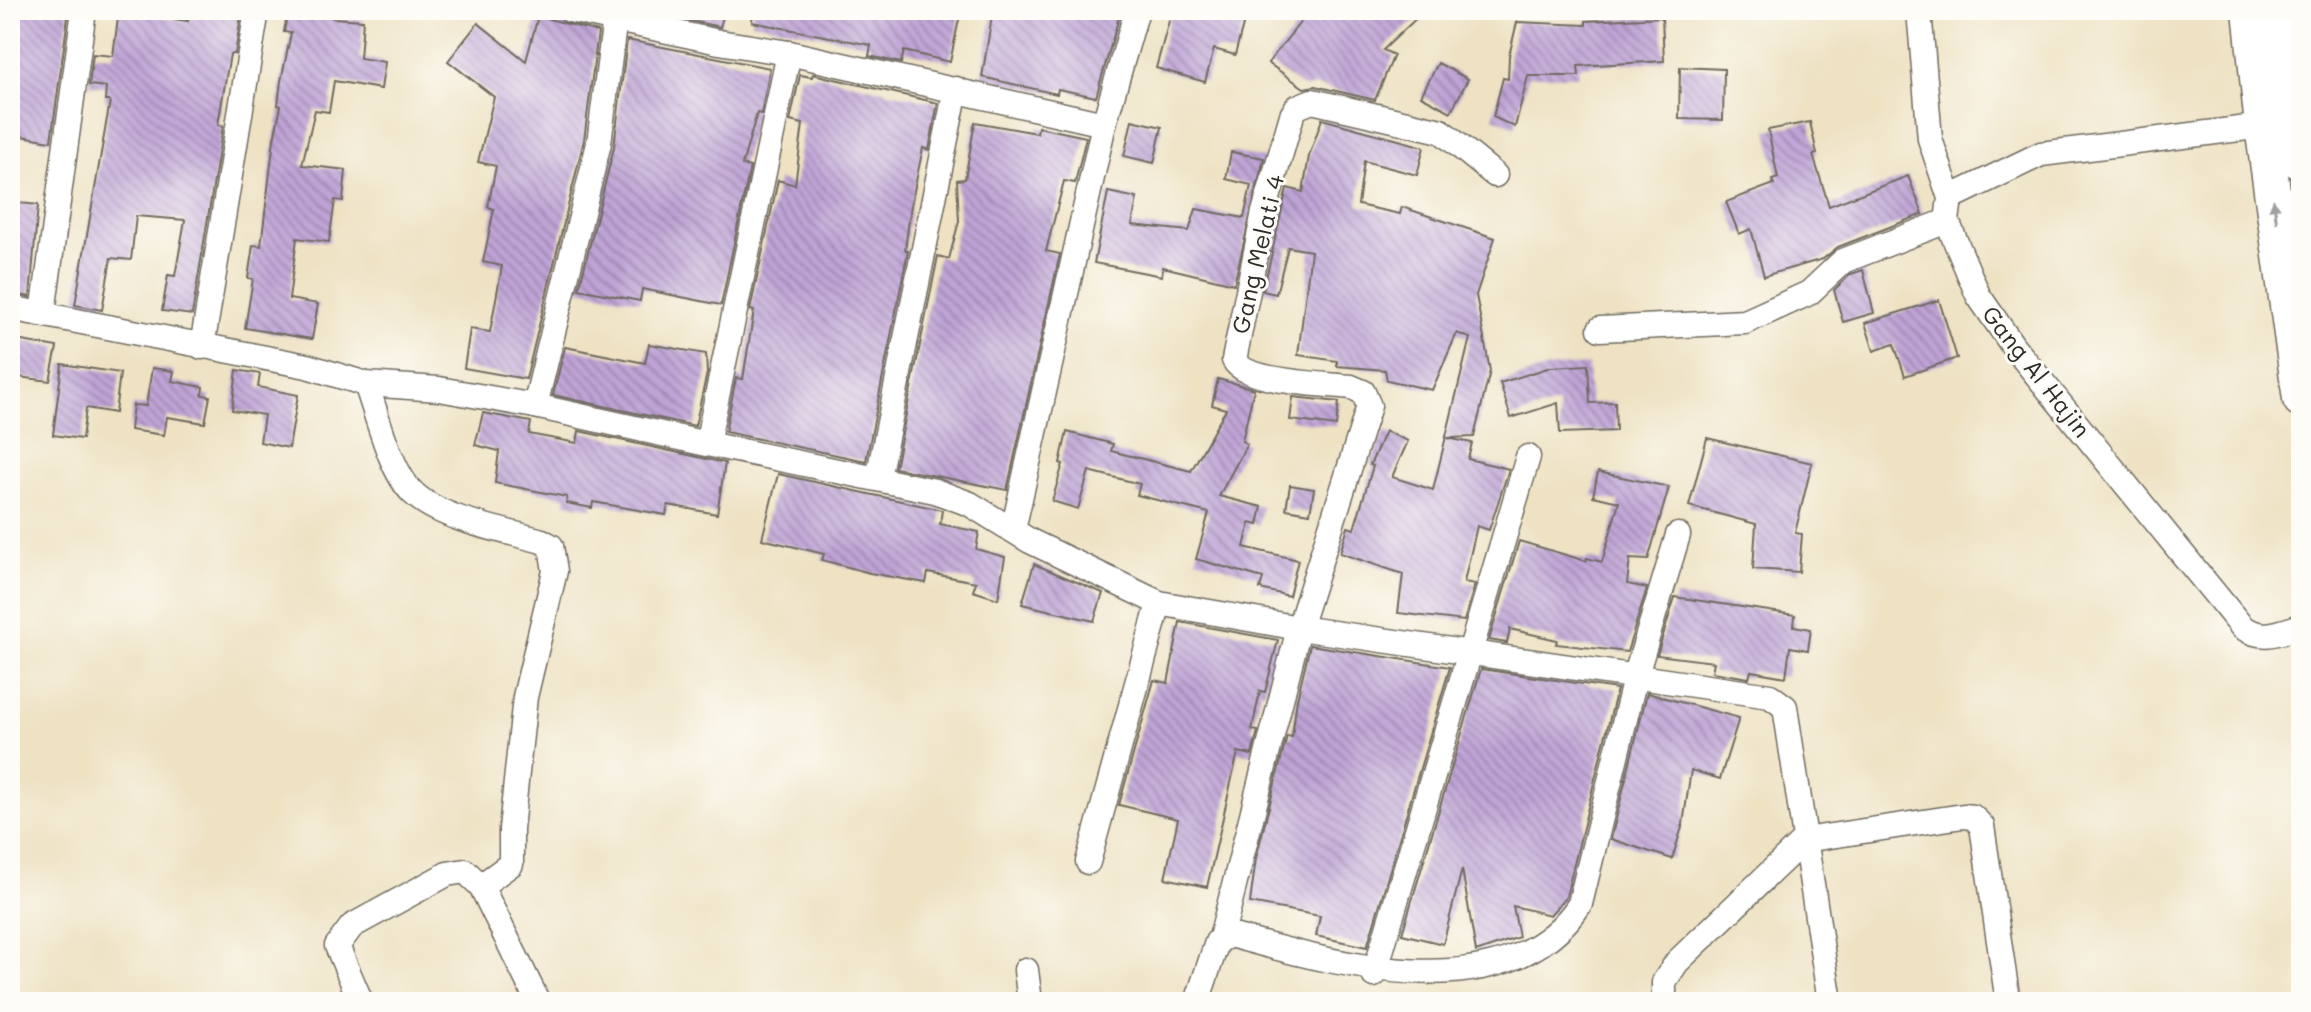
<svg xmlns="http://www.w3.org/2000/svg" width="2311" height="1012" font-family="Mali,sans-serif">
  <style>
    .building { fill: url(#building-back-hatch) }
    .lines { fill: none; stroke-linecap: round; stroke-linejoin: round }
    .minor-casing { stroke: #6f6b60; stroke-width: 27 }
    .highway-casing { stroke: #6f6b60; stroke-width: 39 }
    .minor { stroke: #fff; stroke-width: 24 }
    .highway { stroke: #fff; stroke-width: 36 }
    .oneway { fill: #a0a0a0 }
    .labels { text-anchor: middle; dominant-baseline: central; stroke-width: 6; stroke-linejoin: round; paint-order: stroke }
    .street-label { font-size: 24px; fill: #2b2b2b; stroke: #fdfcf7 }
  </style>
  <defs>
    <pattern id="building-back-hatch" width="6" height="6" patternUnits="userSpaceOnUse" patternTransform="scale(2)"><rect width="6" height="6" fill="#bea3d5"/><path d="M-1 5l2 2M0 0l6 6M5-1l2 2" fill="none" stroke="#9b85ad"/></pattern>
  </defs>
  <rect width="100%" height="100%" fill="#fdfcf7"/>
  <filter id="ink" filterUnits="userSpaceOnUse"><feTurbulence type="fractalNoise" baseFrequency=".0125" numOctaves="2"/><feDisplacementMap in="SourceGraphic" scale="16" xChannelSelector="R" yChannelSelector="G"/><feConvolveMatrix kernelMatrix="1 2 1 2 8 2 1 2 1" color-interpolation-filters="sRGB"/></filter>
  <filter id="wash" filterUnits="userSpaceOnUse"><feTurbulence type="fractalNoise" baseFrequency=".006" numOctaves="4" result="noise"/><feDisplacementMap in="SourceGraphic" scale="32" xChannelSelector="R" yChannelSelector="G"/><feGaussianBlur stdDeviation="1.8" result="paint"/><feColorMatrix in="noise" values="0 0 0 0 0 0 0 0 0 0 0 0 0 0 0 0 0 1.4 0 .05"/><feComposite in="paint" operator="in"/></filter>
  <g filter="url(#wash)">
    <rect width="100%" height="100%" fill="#eee2c3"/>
    <g id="blocks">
      <g class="building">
        <polygon points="20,10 69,10 51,141 10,134 10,48 16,49"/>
        <polygon points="189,10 241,16 235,54 230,54 218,125 223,126 192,315 162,311 168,275 175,276 185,220 136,216 131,260 111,258 102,310 75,305 110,101 105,101 106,87 89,85 93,54 113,56 119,11 188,21"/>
        <polygon points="288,10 335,10 333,18 363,20 360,58 385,62 381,89 334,81 329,112 315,110 302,165 346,170 343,201 335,200 329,242 297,238 289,299 318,304 312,339 245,328 253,279 248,278 253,245 261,246 274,139 281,106 278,105 281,81 291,33 284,32"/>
        <polygon points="684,10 725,10 720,27 682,19"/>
        <polygon points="753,10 961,10 950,62 904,51 901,63 869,56 871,45 752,22"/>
        <polygon points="993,10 1121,10 1096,97 1058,89 1057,94 982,77"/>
        <polygon points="1172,10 1247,10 1235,55 1214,49 1205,82 1156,68"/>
        <polygon points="1310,10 1425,10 1383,50 1394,55 1375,100 1315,86 1304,88 1268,63"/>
        <polygon points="538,16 598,32 584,140 526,379 464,368 470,329 490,332 502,266 483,262 494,209 488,207 496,166 478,162 494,97 448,61 478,23 526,61"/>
        <polygon points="1662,17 1664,61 1578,66 1579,76 1528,76 1515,127 1493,117 1503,78 1508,79 1509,56 1517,22 1586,25 1586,21"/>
        <polygon points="627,40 770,68 761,114 757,113 742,165 750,167 721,305 642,289 640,301 579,289 614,147"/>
        <polygon points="1438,63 1468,79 1451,112 1421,96"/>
        <polygon points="1680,67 1724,69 1723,120 1679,119"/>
        <polygon points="813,74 938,103 929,150 923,148 911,205 905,250 908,251 866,461 725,432 736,378 743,379 754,311 750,310 778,180 795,185 803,124 790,121 800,75 812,77"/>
        <polygon points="1322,119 1424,147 1417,175 1364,161 1358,205 1400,214 1402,207 1495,238 1476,295 1490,371 1474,437 1447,438 1472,443 1468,459 1509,469 1489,530 1477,526 1464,582 1475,584 1464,621 1398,613 1403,574 1340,553 1348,527 1354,529 1373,466 1370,465 1385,431 1408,441 1392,477 1433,490 1470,338 1457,333 1432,390 1387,380 1385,370 1337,366 1337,361 1298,355 1311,251 1288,247 1276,294 1263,291 1287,188 1303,192 1309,156"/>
        <polygon points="1132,120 1162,127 1154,163 1124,156"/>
        <polygon points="975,122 1037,133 1038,127 1086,137 1075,183 1064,181 1046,251 1060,254 1007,490 895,468 938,256 949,259 959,221 957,180 965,179"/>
        <polygon points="1810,122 1817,154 1813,155 1829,206 1908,176 1923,214 1838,247 1823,259 1764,276 1751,229 1739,234 1726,202 1774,184 1772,180 1778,178 1768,130"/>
        <polygon points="1231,152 1264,158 1234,284 1163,267 1162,276 1094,263 1108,192 1137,198 1132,225 1189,231 1196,209 1244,218 1251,185 1226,179"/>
        <polygon points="10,202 38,205 30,297 10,293"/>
        <polygon points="1863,270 1874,313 1843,322 1834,290 1851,274"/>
        <polygon points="1939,300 1957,358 1905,376 1894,344 1874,351 1865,323"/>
        <polygon points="10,339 57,347 50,381 10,376"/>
        <polygon points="649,344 706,354 707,373 695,426 553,395 565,347 645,363"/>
        <polygon points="62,364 120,373 115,413 86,408 82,439 53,435"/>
        <polygon points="1588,365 1590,403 1615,402 1616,431 1560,433 1558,403 1511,418 1500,383 1551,367"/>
        <polygon points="152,368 174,371 172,381 203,387 202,395 210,396 205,423 167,417 164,435 130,430 133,405 146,406"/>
        <polygon points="237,370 260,374 258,387 298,395 289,448 260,442 264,415 232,410"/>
        <polygon points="1218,379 1254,389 1242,441 1247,444 1219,496 1262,507 1258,525 1250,523 1244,547 1298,560 1289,596 1260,589 1263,578 1196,559 1209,513 1137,495 1140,484 1089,471 1078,509 1052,501 1063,464 1060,463 1067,432 1113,444 1111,451 1191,471 1226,409 1212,405"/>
        <polygon points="1293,397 1339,402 1336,426 1290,420"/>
        <polygon points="483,413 531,422 529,434 577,443 579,431 725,463 717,514 668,505 666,515 593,502 592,508 566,503 567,497 495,483 499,451 475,445"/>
        <polygon points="1707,438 1812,463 1795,533 1802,534 1799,572 1753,569 1756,524 1689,506"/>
        <polygon points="1598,472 1669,487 1648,560 1630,559 1627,584 1647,588 1627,652 1556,644 1557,640 1510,629 1507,643 1489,640 1519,541 1586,561 1587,558 1602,562 1619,502 1593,496"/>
        <polygon points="778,474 942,510 940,524 979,532 976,549 1005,557 998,599 973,591 976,582 928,573 926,583 870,573 822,560 824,554 762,539"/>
        <polygon points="1290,485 1314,489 1310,513 1286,509"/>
        <polygon points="1034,564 1103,593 1094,621 1022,604"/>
        <polygon points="1675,597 1795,615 1794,626 1811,629 1808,650 1790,647 1786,677 1751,671 1749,678 1712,672 1714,662 1657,655"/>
        <polygon points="1180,622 1278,640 1265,692 1260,691 1252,730 1258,731 1252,755 1238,752 1207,887 1165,878 1178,819 1119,805 1154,680 1168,683"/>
        <polygon points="1310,645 1450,667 1367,947 1316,936 1320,916 1250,903 1256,858 1287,736 1292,737 1297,699"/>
        <polygon points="1481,669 1617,689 1566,897 1550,915 1513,906 1519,937 1476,952 1462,869 1443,944 1402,934"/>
        <polygon points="1647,693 1739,718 1720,779 1691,770 1683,824 1672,859 1611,839"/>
      </g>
    </g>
  </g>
  <g filter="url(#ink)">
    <use href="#blocks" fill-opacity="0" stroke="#6f6b60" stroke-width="2"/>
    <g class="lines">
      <defs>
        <g id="minor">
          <polyline points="570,10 719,42 789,53 1104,124"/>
          <path d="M 1919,10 L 1930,139 L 1950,198 L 1947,221 L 1978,295 L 2013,346 L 2242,627 C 2263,641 2278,633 2301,626"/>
          <polyline points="789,53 707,444 935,491 970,504 1030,541 1159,603 1299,628 1770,696 1785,707 1830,1002"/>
          <polyline points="1950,198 2041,154 2263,126"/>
          <polyline points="10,308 307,366 366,384 439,389 535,406 707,444"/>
          <polyline points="43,313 84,10"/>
          <polyline points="1600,329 1745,322 1809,293 1843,261 1947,221"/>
          <polyline points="202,347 257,10"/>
          <path d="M 366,384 C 377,414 390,471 413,493 C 441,520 504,530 542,541 L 551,546 L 555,571 L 525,697 L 511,829 L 511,864 L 481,886"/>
          <polyline points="535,406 599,143 616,10"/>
          <polyline points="878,478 956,89"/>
          <polyline points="1013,530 1104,124 1137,10"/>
          <polyline points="1088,862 1159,603"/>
          <path d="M 1221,938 L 1299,628 L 1369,406 L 1363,392 L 1351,387 C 1326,384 1246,383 1234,360 L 1264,212 L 1292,115 L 1297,107 L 1312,101 L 1441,131 L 1495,175"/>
          <polyline points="1026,970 1030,1002"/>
          <polyline points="1374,975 1528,457"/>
          <polyline points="361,1002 337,946 352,926 447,874 465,871 481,886 538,1002"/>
          <path d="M 1197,1002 L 1217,942 L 1230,935 C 1340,966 1509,1012 1580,904 L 1635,678 L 1678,535"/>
          <polyline points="1664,1002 1664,982 1677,962 1804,840 1963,816 1973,817 1982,826 2008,1002"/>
        </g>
        <g id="highway">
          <polyline points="2251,10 2263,126 2301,399"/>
          <polyline points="2284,10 2301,162"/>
        </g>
      </defs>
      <use href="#minor" class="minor-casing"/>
      <use href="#highway" class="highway-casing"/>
      <use href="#minor" class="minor"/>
      <use href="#highway" class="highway"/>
    </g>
    <defs><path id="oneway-solid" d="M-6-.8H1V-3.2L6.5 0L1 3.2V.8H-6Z" transform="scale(2)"/></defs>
    <use class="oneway" href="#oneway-solid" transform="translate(2275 211) rotate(-98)"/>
  </g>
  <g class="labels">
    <g class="street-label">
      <text transform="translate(1257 254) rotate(-77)">Gang Melati 4</text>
      <text transform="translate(2037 371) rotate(52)">Gang Al Hajin</text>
    </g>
  </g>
  <rect width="2311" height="1012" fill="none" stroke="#fdfcf7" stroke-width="40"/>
</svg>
